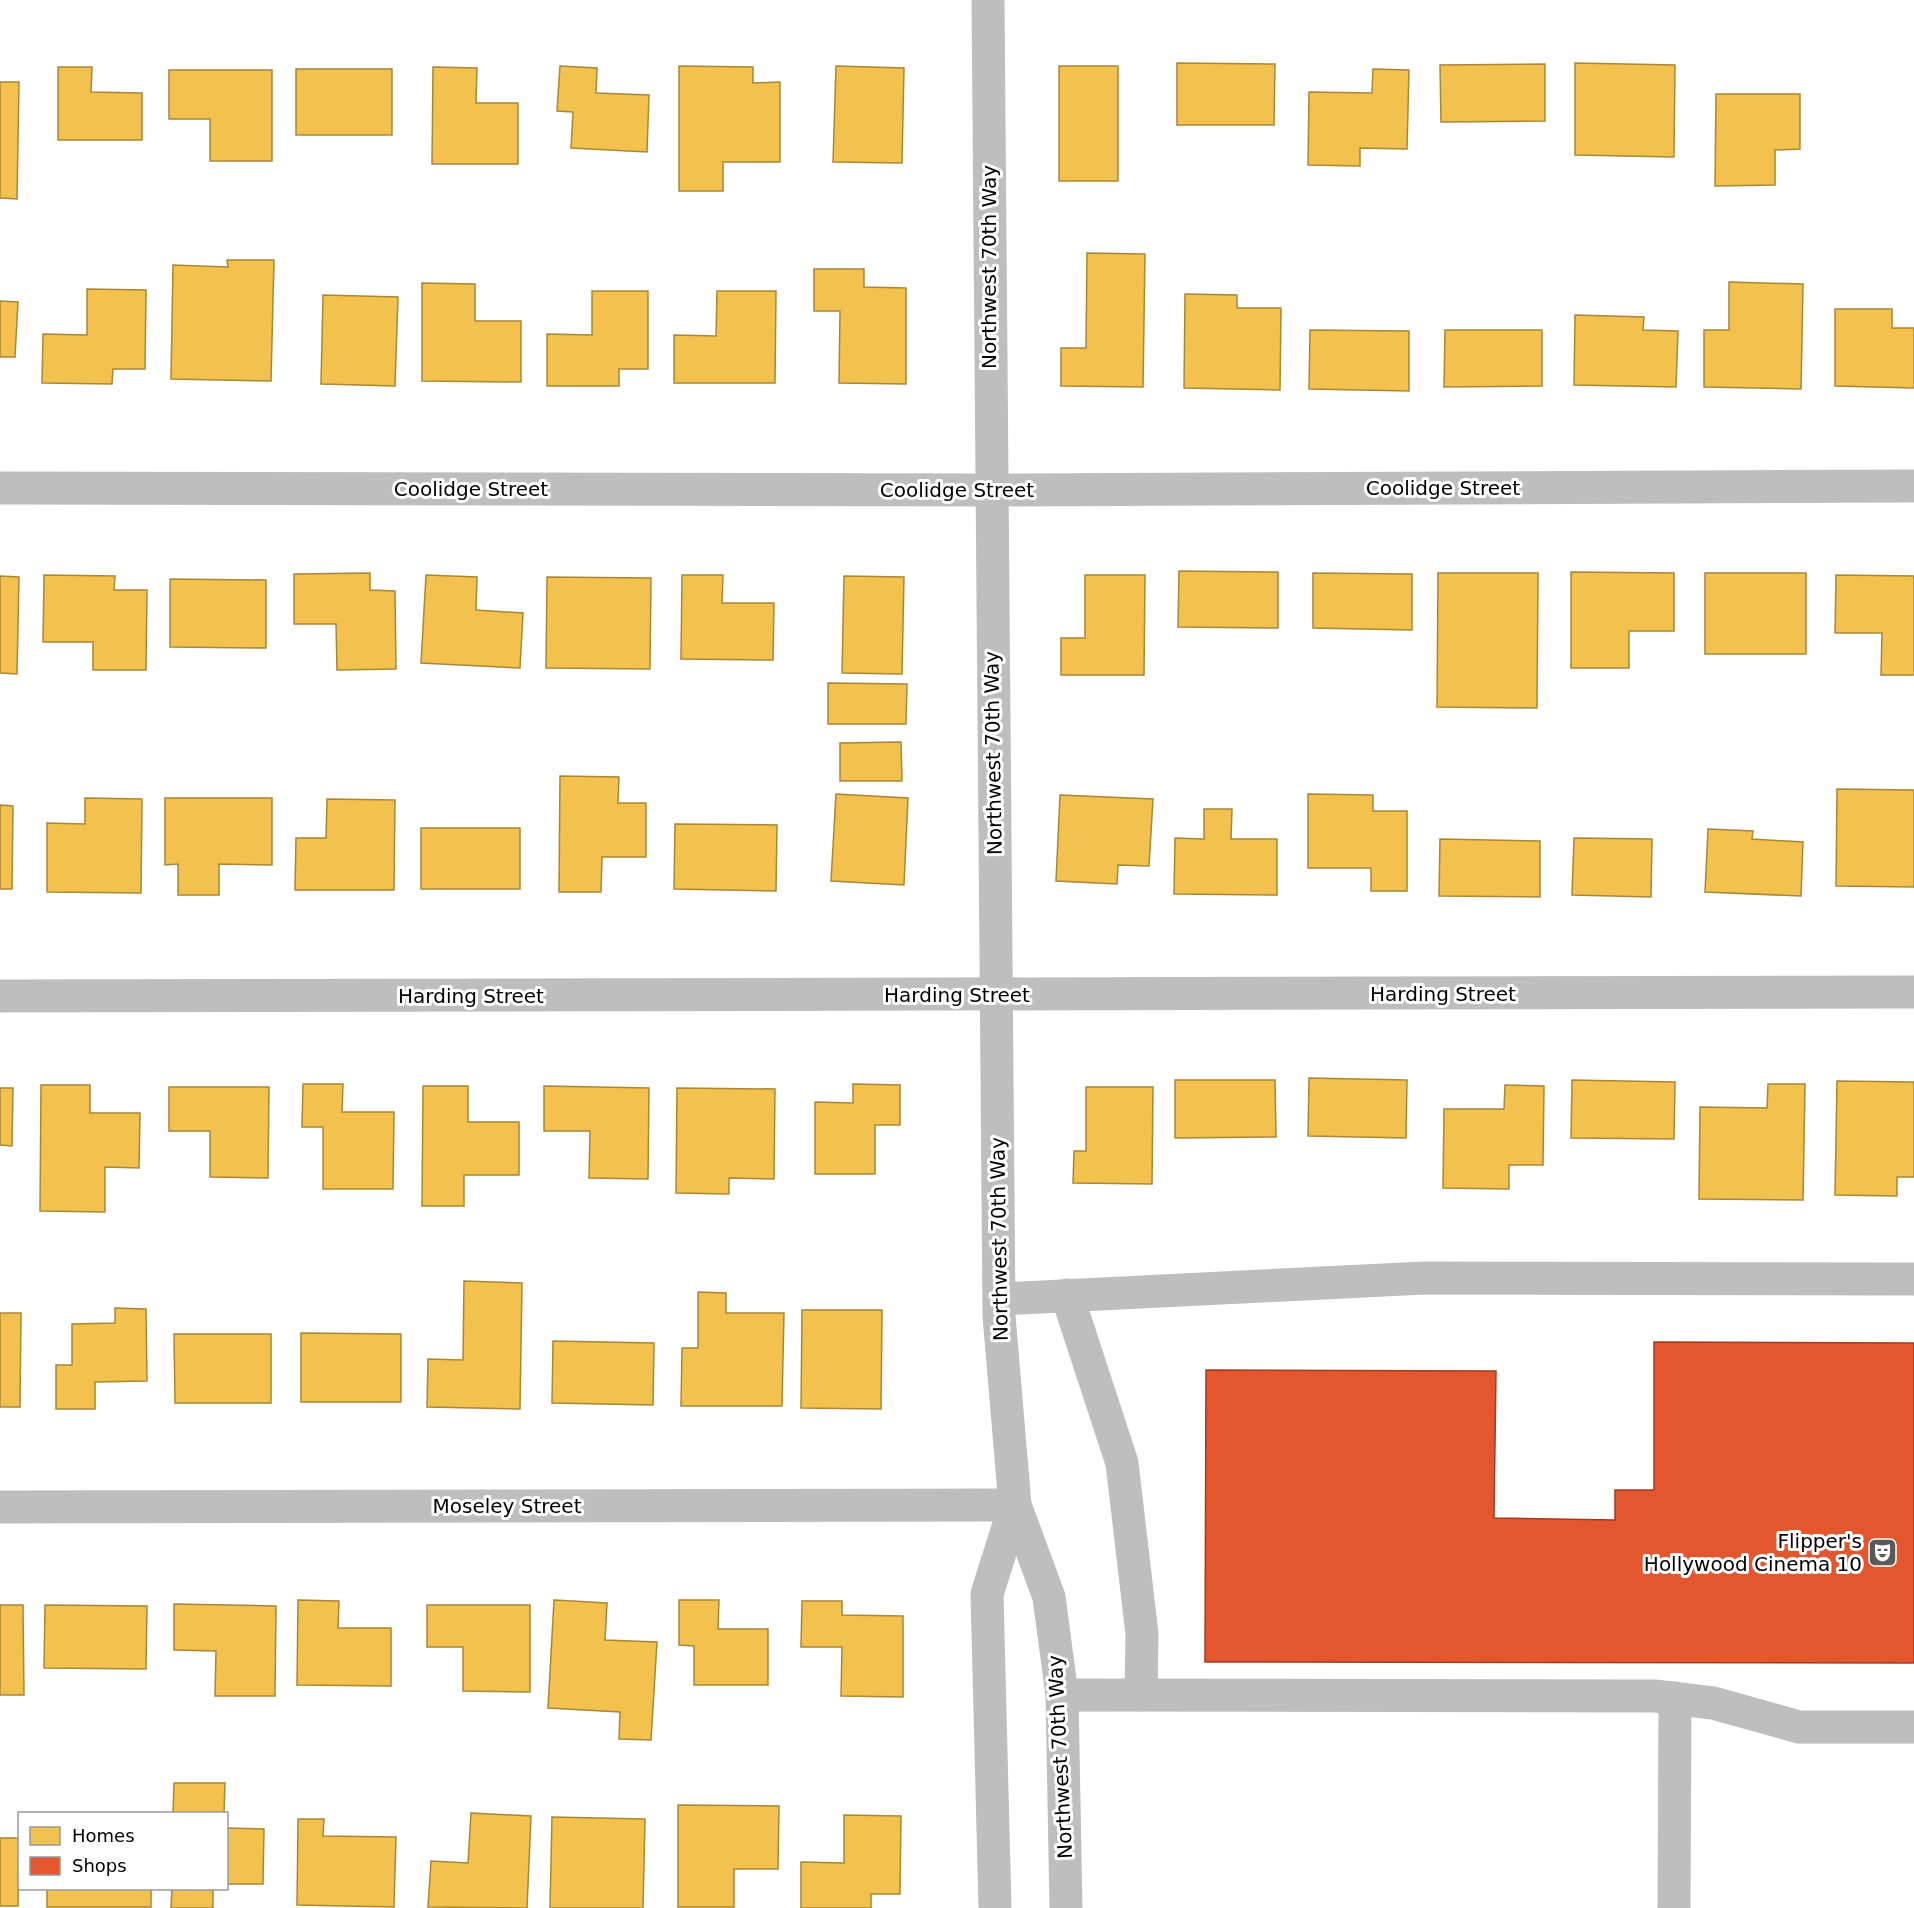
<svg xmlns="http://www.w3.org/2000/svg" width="1914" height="1908" font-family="'DejaVu Sans',sans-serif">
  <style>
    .homes { fill: #f2c14e; stroke: #a98737; stroke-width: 1.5 }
    .shops { fill: #e4572e; stroke: #a03d20; stroke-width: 1.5 }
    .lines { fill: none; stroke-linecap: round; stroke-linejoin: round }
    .minor { stroke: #bebebe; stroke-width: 33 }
    .labels { text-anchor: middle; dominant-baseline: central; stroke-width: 6; stroke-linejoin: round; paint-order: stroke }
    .street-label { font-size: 20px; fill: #000; stroke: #fff }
    .poi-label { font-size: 20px; fill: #000; stroke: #fff; text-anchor: end }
  </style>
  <rect width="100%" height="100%" fill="#fff"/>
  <g class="homes">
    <polygon points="1177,63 1275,64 1274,125 1177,125"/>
    <polygon points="1575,63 1675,65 1674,157 1575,155"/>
    <polygon points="1545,64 1545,121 1441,122 1440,65"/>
    <polygon points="560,66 597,68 596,93 649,95 647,152 571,148 573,112 557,111"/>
    <polygon points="679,66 753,67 753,83 780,82 780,162 723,162 723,191 679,191"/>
    <polygon points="836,66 904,68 902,163 833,162"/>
    <rect x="1059" y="66" width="59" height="115"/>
    <polygon points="58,67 92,67 91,92 142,93 142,140 58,140"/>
    <polygon points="433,67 477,68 476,103 518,103 518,164 432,164"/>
    <rect x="296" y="69" width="96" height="66"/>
    <polygon points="1373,69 1409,70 1407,149 1360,148 1360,166 1308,165 1309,92 1372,93"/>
    <polygon points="169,70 272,70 272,161 210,161 210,119 169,119"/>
    <polygon points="0,82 19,82 17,199 0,198"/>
    <polygon points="1716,94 1800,94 1800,149 1775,150 1775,185 1715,186"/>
    <polygon points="1087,253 1145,254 1143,387 1061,386 1061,348 1086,348"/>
    <polygon points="227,260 274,260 271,381 171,379 173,265 228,267"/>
    <polygon points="814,269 864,269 864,287 906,288 906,384 839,383 840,311 814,311"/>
    <polygon points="1729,282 1803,284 1801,389 1704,387 1704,330 1729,330"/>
    <polygon points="422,283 475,284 475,321 521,321 521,382 422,381"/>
    <polygon points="87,289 146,290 145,369 113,369 112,384 42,383 43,334 87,335"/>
    <polygon points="592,291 648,291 648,369 619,369 619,386 547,386 547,334 592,335"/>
    <polygon points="717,291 776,291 775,383 674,383 674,335 716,336"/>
    <polygon points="1185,294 1237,295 1237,308 1281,308 1280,390 1184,388"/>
    <polygon points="323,295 398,297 395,386 321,384"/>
    <polygon points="0,301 18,302 15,357 0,357"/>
    <polygon points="1835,309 1892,309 1892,328 1914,328 1914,388 1835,386"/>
    <polygon points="1575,315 1644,317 1643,330 1678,331 1676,387 1574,385"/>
    <polygon points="1310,330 1409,331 1409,391 1309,389"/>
    <polygon points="1445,330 1542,330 1542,386 1444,387"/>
    <polygon points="1179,571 1278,572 1278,628 1178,627"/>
    <polygon points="1571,572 1674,573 1674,631 1629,631 1629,668 1571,668"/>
    <polygon points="370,573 370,590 395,591 396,669 337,670 336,624 294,624 294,574"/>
    <polygon points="1313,573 1412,574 1412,630 1313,628"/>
    <polygon points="1438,573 1538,573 1537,708 1437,707"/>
    <rect x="1705" y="573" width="101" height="81"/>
    <polygon points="44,575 115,576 114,590 147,590 146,670 93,670 93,642 43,642"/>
    <polygon points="426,575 477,577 476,610 523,613 520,668 421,663"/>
    <polygon points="682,575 723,575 722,603 774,603 773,660 681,659"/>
    <polygon points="1085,575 1145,575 1144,675 1061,675 1061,638 1085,638"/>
    <polygon points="1836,575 1914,576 1914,675 1881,675 1882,633 1835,633"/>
    <polygon points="0,576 19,577 17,674 0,673"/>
    <polygon points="844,576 904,577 902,674 842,673"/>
    <polygon points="547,577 651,578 650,669 546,668"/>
    <polygon points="170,579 266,580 266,648 170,647"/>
    <polygon points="828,683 907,684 906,724 828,724"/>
    <polygon points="901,742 902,781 840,781 840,743"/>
    <polygon points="560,776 619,777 618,803 646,803 646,857 602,857 601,892 559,892"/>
    <polygon points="1837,789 1914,790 1914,887 1836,886"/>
    <polygon points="836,794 908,798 904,885 831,881"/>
    <polygon points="1308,794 1373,795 1373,811 1407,811 1407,891 1371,891 1371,868 1308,868"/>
    <polygon points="1060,795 1153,799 1149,866 1118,865 1117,884 1056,881"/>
    <polygon points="85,798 142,799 141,893 47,892 47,823 85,824"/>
    <polygon points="165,798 272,798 272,865 219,864 219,895 178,895 178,864 165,865"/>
    <polygon points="327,799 395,800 394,890 295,890 296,838 326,838"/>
    <polygon points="0,805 13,806 12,889 0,889"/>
    <polygon points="1204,809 1232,809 1231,839 1277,839 1277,895 1174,894 1175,838 1204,839"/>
    <polygon points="675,824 777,825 776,891 674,889"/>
    <rect x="421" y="828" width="99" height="61"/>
    <polygon points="1708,829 1753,831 1752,839 1803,842 1801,896 1705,892"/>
    <polygon points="1574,838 1652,839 1651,897 1572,895"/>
    <polygon points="1440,839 1540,841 1540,897 1439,896"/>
    <polygon points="1309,1078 1407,1080 1406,1138 1308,1136"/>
    <polygon points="1175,1080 1275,1080 1276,1137 1175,1138"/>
    <polygon points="1572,1080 1675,1082 1674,1139 1571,1138"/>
    <polygon points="1837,1081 1914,1082 1914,1177 1897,1177 1897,1196 1835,1195"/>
    <polygon points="303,1084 343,1084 342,1112 394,1112 393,1189 323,1189 323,1127 302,1127"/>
    <polygon points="853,1084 900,1085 900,1125 875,1125 875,1174 815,1174 815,1102 853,1103"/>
    <polygon points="1768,1084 1805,1084 1803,1200 1699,1199 1700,1107 1767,1108"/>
    <polygon points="41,1085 90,1085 90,1113 140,1113 139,1168 105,1167 105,1212 40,1211"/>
    <polygon points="1505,1085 1544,1086 1543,1165 1509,1165 1509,1189 1443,1188 1444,1109 1504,1109"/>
    <polygon points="423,1086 468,1086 468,1122 519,1122 519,1175 464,1175 464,1206 422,1206"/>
    <polygon points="544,1086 649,1088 648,1179 589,1178 590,1131 544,1131"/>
    <polygon points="169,1087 269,1087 268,1178 210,1177 210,1131 169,1131"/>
    <polygon points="1086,1087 1153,1087 1152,1184 1073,1183 1074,1151 1086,1151"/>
    <polygon points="0,1088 13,1088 12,1146 0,1145"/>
    <polygon points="677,1088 775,1089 774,1179 729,1178 729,1194 676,1193"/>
    <polygon points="464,1281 522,1283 520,1409 427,1407 428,1359 463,1360"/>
    <polygon points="698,1292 726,1293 726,1313 784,1313 782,1406 681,1406 682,1348 698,1348"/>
    <polygon points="115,1308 146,1309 147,1381 95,1382 95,1409 56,1409 56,1365 72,1365 72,1324 115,1323"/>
    <polygon points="802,1310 882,1310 881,1409 801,1408"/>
    <polygon points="0,1313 21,1313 20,1407 0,1407"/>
    <polygon points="301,1333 401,1334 401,1402 301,1402"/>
    <polygon points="174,1334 271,1334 271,1403 175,1403"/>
    <polygon points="553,1341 654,1343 653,1405 552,1403"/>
    <polygon points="298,1600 339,1601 338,1628 391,1628 391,1686 297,1685"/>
    <polygon points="554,1600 607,1603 605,1640 657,1642 651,1740 619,1739 620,1712 548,1708"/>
    <polygon points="679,1600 719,1600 718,1629 768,1629 768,1685 694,1685 694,1646 679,1645"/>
    <polygon points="802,1601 842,1601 842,1615 903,1616 903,1697 841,1696 842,1647 801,1647"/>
    <polygon points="174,1604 276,1606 275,1696 215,1696 216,1651 174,1650"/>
    <polygon points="0,1605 23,1605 24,1695 0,1695"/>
    <polygon points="45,1605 147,1606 146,1669 44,1668"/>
    <polygon points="427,1605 530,1605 530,1692 463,1691 463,1647 427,1647"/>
    <polygon points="174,1783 225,1783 224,1814 173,1814"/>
    <polygon points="678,1805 779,1806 778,1869 734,1869 734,1907 678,1907"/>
    <polygon points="471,1813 531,1816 527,1908 428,1907 431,1861 468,1863"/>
    <polygon points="844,1815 901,1816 900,1894 871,1894 871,1908 801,1908 801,1862 844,1863"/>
    <polygon points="552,1817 645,1819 643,1908 550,1908"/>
    <polygon points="298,1819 324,1819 323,1836 396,1837 394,1907 297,1905"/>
    <polygon points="226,1828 264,1829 263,1884 226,1884"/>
    <polygon points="0,1838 19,1838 18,1906 0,1906"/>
    <rect x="47" y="1888" width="104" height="19"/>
    <polygon points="172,1888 213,1888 213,1908 171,1908"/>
  </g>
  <polygon class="shops" points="1654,1342 1914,1343 1914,1663 1205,1662 1206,1370 1496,1371 1494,1518 1615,1520 1615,1490 1654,1490"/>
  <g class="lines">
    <g class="minor">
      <polyline points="988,0 999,1316 1015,1505 1049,1597 1062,1695 1066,1908"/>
      <polyline points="0,488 990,490 1914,486"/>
      <polyline points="0,996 1914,992"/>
      <polyline points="1067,1295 1122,1463 1142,1634 1141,1695"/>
      <polyline points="999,1299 1424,1278 1914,1279"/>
      <polyline points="0,1507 1015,1505"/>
      <polyline points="1062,1695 1655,1696 1713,1703 1799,1727 1914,1727"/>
      <polyline points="995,1908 987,1594 1015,1505"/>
      <polyline points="1674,1908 1675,1698"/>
    </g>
  </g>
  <defs>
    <symbol id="theatre-square" viewBox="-11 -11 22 22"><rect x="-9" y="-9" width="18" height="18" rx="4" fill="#595959" stroke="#fff"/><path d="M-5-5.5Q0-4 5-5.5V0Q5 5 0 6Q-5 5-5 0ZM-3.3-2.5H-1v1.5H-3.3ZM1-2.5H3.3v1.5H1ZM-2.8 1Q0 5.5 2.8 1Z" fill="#fff"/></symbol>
  </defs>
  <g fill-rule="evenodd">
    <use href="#theatre-square" x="1866" y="1536" width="33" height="33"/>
  </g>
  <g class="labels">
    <g class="street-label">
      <text transform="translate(989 267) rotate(-90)">Northwest 70th Way</text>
      <text x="1443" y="488">Coolidge Street</text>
      <text x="471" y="489">Coolidge Street</text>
      <text x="957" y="490">Coolidge Street</text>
      <text transform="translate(993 753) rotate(-91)">Northwest 70th Way</text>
      <text x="1443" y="994">Harding Street</text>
      <text x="957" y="995">Harding Street</text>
      <text x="471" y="996">Harding Street</text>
      <text transform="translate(999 1239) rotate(-91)">Northwest 70th Way</text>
      <text x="507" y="1506">Moseley Street</text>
      <text transform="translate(1060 1757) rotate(-93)">Northwest 70th Way</text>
    </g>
    <g class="poi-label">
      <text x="1862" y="1541">Flipper's<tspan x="1862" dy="23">Hollywood Cinema 10</tspan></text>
    </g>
  </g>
  <rect x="18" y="1812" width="210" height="78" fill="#ffffff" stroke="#999999" stroke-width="1.5"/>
  <rect x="30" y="1827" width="30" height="18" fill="#f2c14e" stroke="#999999" stroke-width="1.5"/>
  <text x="72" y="1842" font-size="18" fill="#000000">Homes</text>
  <rect x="30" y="1857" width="30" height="18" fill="#e4572e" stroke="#999999" stroke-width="1.5"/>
  <text x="72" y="1872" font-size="18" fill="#000000">Shops</text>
</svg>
